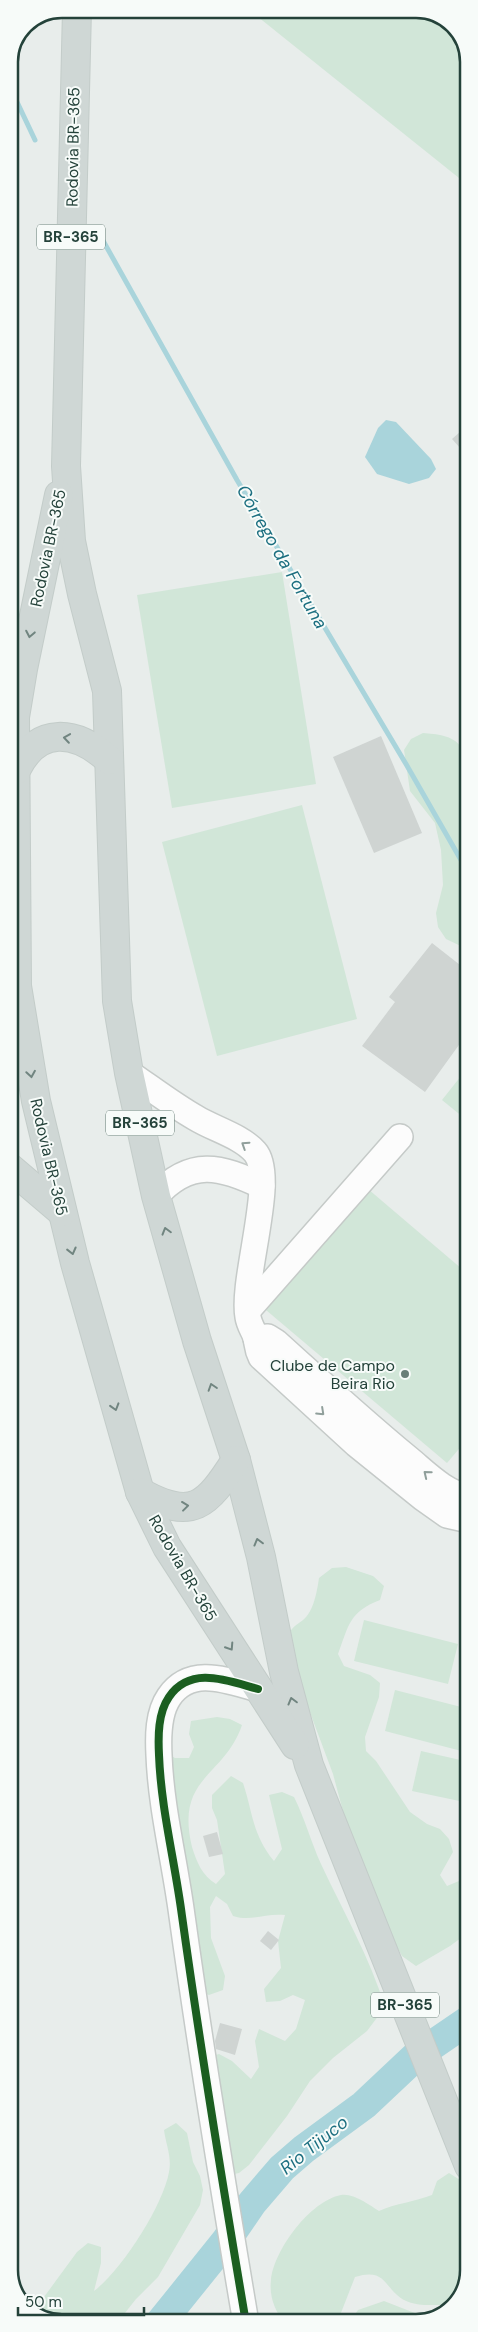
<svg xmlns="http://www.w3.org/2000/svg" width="478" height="2332" font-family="'DM Sans',sans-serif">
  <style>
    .green { fill: #d1e6d8 }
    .water { fill: #a9d4db }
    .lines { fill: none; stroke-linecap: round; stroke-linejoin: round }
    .stream { stroke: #a9d4db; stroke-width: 5 }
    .river { stroke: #a9d4db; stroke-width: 30 }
    .building { fill: #cfd4d2 }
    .minor-casing { stroke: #c5cac8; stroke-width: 28 }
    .major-casing { stroke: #c3ccc9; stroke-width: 30 }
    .minor { stroke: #fcfcfc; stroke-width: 25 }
    .major { stroke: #cfd7d5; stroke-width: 28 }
    .cycleway-casing { stroke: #f7fbf9; stroke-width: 11 }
    .cycleway { stroke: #1b5e20; stroke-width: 8 }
    .oneway { stroke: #718580 }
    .oneway2 { stroke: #909f9b }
    .poi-dot { fill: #697e78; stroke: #f7fbf9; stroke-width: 2 }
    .labels { text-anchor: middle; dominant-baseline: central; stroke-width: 4; stroke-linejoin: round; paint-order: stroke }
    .shield { fill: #f7fbf9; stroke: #637a73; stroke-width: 1 }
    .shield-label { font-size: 15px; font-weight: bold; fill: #24423a }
    .street-label { font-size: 16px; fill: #24423a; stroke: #f7fbf9 }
    .poi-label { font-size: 16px; fill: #24423a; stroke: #f7fbf9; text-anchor: end }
    .water-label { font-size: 18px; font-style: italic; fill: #1c6f80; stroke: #f7fbf9 }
    .rim { fill: none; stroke: #24423a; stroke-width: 2.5 }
  </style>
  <rect width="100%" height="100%" fill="#e8edeb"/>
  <g class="green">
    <polygon points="248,9 423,9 454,24 469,55 469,186"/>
    <polygon points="282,572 316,784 172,808 137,595"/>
    <path d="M 423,733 C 436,734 453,735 461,747 C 474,769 469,818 469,842 C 469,878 469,914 469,950 L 446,939 L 438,927 L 436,913 L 443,885 L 441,850 L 435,823 L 410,791 L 404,750 L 411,739 Z"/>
    <polygon points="302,805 357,1019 217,1056 162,842"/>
    <polygon points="469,1066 469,1122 442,1100"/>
    <polygon points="368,1189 469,1275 469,1437 447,1463 266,1310"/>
    <path d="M 346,1567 L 373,1576 L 384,1586 L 380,1600 C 349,1612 349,1625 338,1654 L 344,1666 L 370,1675 L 380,1683 L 379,1697 L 365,1737 L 366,1751 L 376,1761 L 410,1812 L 427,1824 L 440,1829 L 449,1839 L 453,1852 L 440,1875 L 447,1886 L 459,1881 L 469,1869 L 469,1932 L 450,1946 L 416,1966 L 402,1956 L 388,1930 L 380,1905 L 347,1826 L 333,1774 L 305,1699 L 287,1637 C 293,1626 294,1627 303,1620 C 314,1611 317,1591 319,1578 L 332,1568 Z"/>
    <polygon points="364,1620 458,1644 448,1684 354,1661"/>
    <polygon points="395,1690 469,1709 469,1753 385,1731"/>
    <path d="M 217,1717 L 230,1719 L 242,1725 C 224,1778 175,1776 192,1847 C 197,1863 202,1875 216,1884 L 225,1874 L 217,1820 L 212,1808 L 212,1795 L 231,1776 L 243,1783 C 253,1813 252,1834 274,1861 L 282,1849 L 269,1795 L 282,1792 L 294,1797 C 305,1819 311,1842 321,1864 C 343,1911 370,1958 385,2007 L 367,2031 L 333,2058 L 310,2081 L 287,2116 L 249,2165 L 239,2173 L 224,2176 L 206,2058 L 219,2054 L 232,2061 L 251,2079 L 259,2067 L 255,2041 L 259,2029 L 285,2041 L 296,2029 L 305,2000 L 293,1995 L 280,2001 L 266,2002 L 264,1989 L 281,1968 L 278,1941 L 285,1915 C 264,1913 252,1922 233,1916 L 227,1904 L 216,1896 L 210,1907 L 211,1938 L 225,1976 L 223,1990 L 209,1995 L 197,1990 L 163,1751 L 175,1758 L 189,1758 L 194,1747 L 189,1734 L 191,1721 Z"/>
    <polygon points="421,1751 469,1762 469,1803 412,1791"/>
    <path d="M 176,2123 L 187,2133 L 193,2162 L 200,2176 L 203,2190 L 200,2205 L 158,2277 L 136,2299 L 117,2323 L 55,2323 L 33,2312 L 77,2252 L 88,2243 L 101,2247 L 101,2263 L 94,2291 C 121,2271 163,2206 169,2172 C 172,2157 166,2145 164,2130 Z"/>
    <path d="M 449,2173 L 460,2180 L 469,2211 L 469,2270 L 456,2305 C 451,2307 447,2305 441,2305 C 428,2305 416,2306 404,2300 C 384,2289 387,2267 355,2277 L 337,2323 L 284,2323 C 275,2310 269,2297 271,2280 C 274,2250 310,2201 341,2195 C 354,2193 369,2205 379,2211 C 397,2203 414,2202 432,2195 L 437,2181 Z"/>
    <polygon points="384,2301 430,2319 423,2323 349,2323 358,2310"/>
  </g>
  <polygon class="water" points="386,420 396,422 431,459 436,469 429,478 409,484 377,474 365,457 378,428"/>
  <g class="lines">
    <g class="stream">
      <polyline points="9,85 35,140"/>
      <polyline points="101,237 237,480 406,764 469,874"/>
    </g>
    <polyline class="river" points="160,2323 226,2241 252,2203 282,2168 304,2149 364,2105 415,2057 469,2020"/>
  </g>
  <g class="building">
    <polygon points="469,424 469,458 452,439"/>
    <polygon points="381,736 422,833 374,853 333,757"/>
    <polygon points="432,943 469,972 469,1031 425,1092 362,1046 395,1002 389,997"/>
    <polygon points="217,1832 223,1854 209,1857 203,1836"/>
    <polygon points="268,1931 279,1940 271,1950 260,1941"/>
    <polygon points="220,2023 242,2029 235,2055 216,2049 215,2041"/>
  </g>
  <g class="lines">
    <defs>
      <g id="minor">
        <path d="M 129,1073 C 151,1088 173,1105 196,1118 C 214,1129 241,1136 255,1152 C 277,1177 241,1280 248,1317 C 249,1324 253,1330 255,1335 C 258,1343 256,1347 261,1357 L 356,1444 L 423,1498 L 447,1515 L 469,1520"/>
        <path d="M 156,1196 C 190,1158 221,1166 262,1186"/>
        <polyline points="248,1310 400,1137"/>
        <path d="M 256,1338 L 268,1337 L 276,1342 C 320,1382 363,1421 409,1459 C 426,1473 446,1494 469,1497"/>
        <path d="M 246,2323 C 223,2187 201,2052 182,1916 C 175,1862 161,1809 159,1755 C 158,1736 158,1713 169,1697 C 191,1665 228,1681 258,1689"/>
      </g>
      <g id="major">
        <polyline points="77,9 66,466 71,541 82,594 107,691 117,1001 129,1073 156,1196 197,1341 236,1460 261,1557 284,1672 309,1765 469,2166"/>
        <polyline points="59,495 23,669 15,717 17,986 36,1101 75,1263 140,1492 167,1547 295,1745"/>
        <path d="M 16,770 C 38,725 76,730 109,760"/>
        <polyline points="9,1167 62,1212"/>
        <path d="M 140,1492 C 193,1522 207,1505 236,1460"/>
      </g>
    </defs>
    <use href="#minor" class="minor-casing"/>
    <use href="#major" class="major-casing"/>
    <use href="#minor" class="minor"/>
    <use href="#major" class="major"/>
    <defs>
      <path id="cycleway" d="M 246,2323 C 223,2187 201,2052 182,1916 C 175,1862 161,1809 159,1755 C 158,1736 158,1713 169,1697 C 191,1665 228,1681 258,1689"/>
    </defs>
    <use href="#cycleway" class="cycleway-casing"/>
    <use href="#cycleway" class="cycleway"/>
  </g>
  <defs><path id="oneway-chevron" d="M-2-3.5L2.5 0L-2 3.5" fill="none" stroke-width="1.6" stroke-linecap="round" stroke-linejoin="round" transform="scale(1.25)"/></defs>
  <g class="oneway">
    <use href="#oneway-chevron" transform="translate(30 634) rotate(101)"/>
    <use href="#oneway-chevron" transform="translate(67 738) rotate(-172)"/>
    <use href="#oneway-chevron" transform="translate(31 1074) rotate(81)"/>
    <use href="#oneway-chevron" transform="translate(166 1231) rotate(-106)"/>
    <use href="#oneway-chevron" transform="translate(72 1251) rotate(76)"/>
    <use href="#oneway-chevron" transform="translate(212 1387) rotate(-108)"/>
    <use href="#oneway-chevron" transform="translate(115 1407) rotate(73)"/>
    <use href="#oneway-chevron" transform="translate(185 1506) rotate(-7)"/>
    <use href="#oneway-chevron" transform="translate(258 1542) rotate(-105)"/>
    <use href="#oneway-chevron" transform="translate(230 1647) rotate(57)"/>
    <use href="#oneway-chevron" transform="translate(292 1701) rotate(-105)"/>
  </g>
  <g class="oneway2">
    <use href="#oneway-chevron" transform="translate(245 1145) rotate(-147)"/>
    <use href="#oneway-chevron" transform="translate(321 1412) rotate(43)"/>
    <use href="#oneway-chevron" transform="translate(427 1474) rotate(-141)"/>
  </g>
  <circle class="poi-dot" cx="405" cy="1374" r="5"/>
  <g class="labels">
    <g class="shield">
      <rect x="37" y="224.5" width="68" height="25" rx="4"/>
      <rect x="106" y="1110.5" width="68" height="25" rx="4"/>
      <rect x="371" y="1992.5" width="68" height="25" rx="4"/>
    </g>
    <g class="shield-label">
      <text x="71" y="237">BR-365</text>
      <text x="140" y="1123">BR-365</text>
      <text x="405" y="2005">BR-365</text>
    </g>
    <g class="street-label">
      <text transform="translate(73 147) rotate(-89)">Rodovia BR-365</text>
      <text transform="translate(48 548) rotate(-78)">Rodovia BR-365</text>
      <text transform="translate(49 1157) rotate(77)">Rodovia BR-365</text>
      <text transform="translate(183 1568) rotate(60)">Rodovia BR-365</text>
    </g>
    <g class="poi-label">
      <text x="395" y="1365">Clube de Campo<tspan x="395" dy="18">Beira Rio</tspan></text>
    </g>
    <g class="water-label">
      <text transform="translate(282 557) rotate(60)">Córrego da Fortuna</text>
      <text transform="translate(314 2145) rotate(-39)">Rio Tijuco</text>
    </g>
  </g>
  <path d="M0 0H478V2332H0ZM62 18H416A44 44 0 0 1 460 62V2270A44 44 0 0 1 416 2314H62A44 44 0 0 1 18 2270V62A44 44 0 0 1 62 18Z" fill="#f7fbf9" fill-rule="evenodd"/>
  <path class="rim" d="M62 18H416A44 44 0 0 1 460 62V2270A44 44 0 0 1 416 2314H62A44 44 0 0 1 18 2270V62A44 44 0 0 1 62 18Z"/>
  <path d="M18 2307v8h126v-8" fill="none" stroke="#24423a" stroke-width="2.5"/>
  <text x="25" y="2307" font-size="15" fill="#24423a" stroke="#f7fbf9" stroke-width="4" paint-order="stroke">50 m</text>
</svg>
